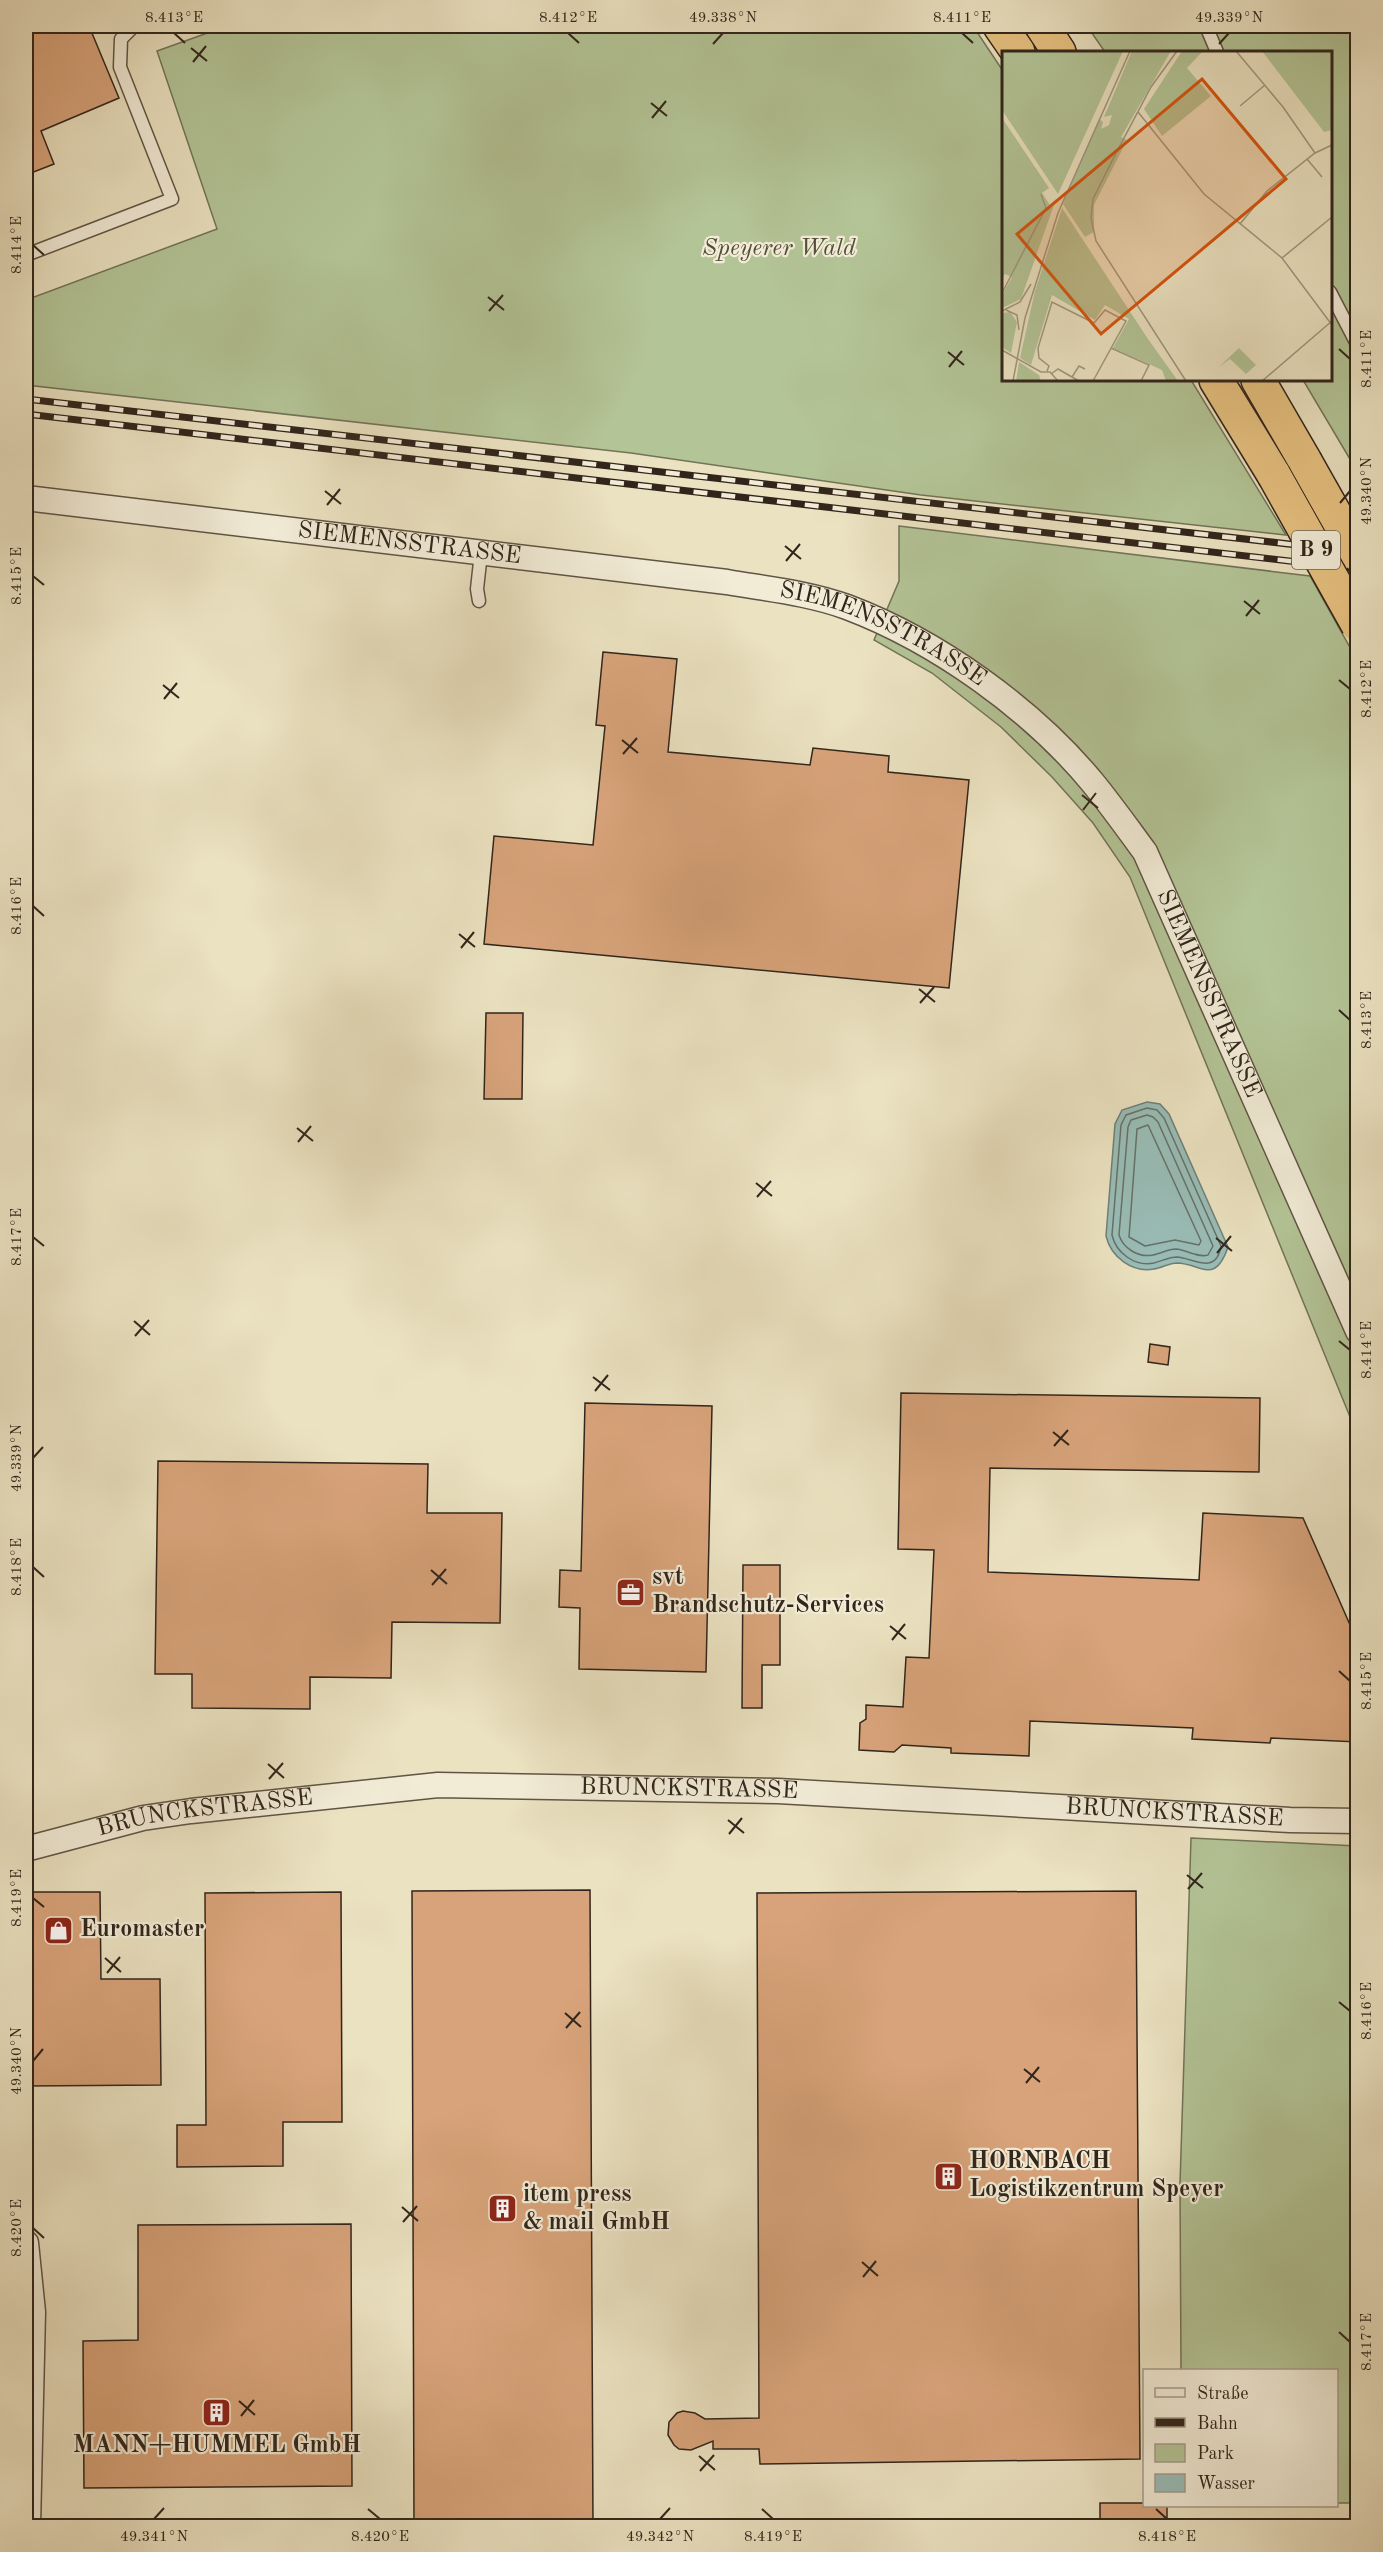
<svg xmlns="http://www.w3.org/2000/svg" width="1383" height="2552" font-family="'Old Standard TT',serif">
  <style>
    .green { fill: #b3c496; stroke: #727458; stroke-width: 1.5 }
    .water { fill: #99bdb7; stroke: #6f8079; stroke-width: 1.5 }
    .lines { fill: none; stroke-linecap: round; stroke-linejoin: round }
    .shore { stroke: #657169; stroke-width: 1.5 }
    .building { fill: #d8a37a; stroke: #31251b; stroke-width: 1.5 }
    .service-casing { stroke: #605444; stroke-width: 15 }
    .minor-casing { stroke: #605444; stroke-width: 27 }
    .trunk-casing { stroke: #31251b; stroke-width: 36 }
    .service { stroke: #f2ecd7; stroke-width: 12 }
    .minor { stroke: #f2ecd7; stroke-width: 24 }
    .trunk { stroke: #e6c180; stroke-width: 33 }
    .rail-casing { stroke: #31251b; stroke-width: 7 }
    .rail { stroke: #f2ecd7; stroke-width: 4.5; stroke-dasharray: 14; stroke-linecap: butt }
    .trunk-bridge-casing { stroke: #31251b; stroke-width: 36; stroke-linecap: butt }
    .trunk-bridge { stroke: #e6c180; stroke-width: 33 }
    .ticks { fill: none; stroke: #31251b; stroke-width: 2 }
    .labels { text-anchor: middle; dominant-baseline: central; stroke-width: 4.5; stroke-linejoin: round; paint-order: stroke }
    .shield { fill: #f2ecd7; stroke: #6b6153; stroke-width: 1.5 }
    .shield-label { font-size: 22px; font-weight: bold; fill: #31251b }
    .park-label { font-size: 24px; font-style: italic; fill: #524d3a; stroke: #f2ecd7 }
    .street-label { font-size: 24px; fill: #31251b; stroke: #f2ecd7 }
    .poi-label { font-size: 24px; font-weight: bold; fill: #31251b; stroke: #f2ecd7; text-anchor: start }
    .inset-road { fill: none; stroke: #a1967f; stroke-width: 1.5 }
    .view { fill: #d6540e; fill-opacity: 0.15; stroke: #d6540e; stroke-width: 3 }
    .inset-edge { fill: none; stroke: #31251b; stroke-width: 3 }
    .neatline { fill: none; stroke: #31251b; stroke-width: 2 }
    .ticks-label { font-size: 15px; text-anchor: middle; fill: #31251b }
  </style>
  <rect width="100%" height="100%" fill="#ebe2c1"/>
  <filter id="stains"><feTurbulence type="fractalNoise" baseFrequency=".00333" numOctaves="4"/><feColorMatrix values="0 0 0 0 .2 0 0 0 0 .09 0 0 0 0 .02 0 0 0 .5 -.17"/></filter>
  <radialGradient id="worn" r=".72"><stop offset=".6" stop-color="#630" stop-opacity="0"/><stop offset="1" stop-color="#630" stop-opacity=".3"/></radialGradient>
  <g class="green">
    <polygon points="227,26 973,26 1003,71 1004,380 1191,380 1286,535 921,495 631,453 26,385 26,300 217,229 157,51"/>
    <polygon points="1087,26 1357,26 1357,471 1303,380 1330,380 1330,52 1105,52"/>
    <polygon points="899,526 1310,576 1357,660 1357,1434 1130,877 1093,823 1052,777 1001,727 932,673 874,640 899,581"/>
    <polygon points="1191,1838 1357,1846 1357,2503 1337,2503 1336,2370 1181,2370 1180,2184"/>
  </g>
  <path class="water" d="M 1147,1102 L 1160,1104 L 1169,1114 L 1228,1247 C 1215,1285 1202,1264 1177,1263 C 1169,1263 1162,1268 1154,1269 C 1132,1273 1111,1257 1106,1236 L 1115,1124 L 1122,1110 Z"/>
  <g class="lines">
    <g class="shore">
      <path d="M 1147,1108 L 1157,1110 L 1164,1118 L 1221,1246 C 1216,1276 1194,1258 1177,1257 C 1169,1257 1162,1261 1154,1263 C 1135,1267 1116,1253 1112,1235 L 1121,1125 L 1126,1115 Z"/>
      <path d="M 1147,1115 L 1153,1117 L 1158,1122 L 1213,1246 L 1208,1255 C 1197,1258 1187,1250 1176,1249 C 1168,1249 1160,1254 1153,1255 C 1138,1258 1123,1248 1119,1235 L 1128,1127 L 1131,1120 Z"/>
      <polygon points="1148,1125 1201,1241 1199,1245 1175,1240 1145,1246 1129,1237 1137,1129"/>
    </g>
  </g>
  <g class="building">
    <polygon points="26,26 89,26 119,98 41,131 54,164 26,175"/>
    <polygon points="603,652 677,659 668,752 810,765 813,748 889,756 888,772 969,780 949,988 484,944 494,836 593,845 605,726 596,725"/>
    <polygon points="486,1013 523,1013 522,1099 484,1099"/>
    <polygon points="1150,1344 1170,1347 1168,1365 1148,1362"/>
    <polygon points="901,1393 1260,1398 1259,1472 990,1468 988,1572 1199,1580 1203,1513 1303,1518 1358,1643 1358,1742 1271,1738 1270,1743 1192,1739 1193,1728 1030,1721 1029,1756 951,1753 951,1748 902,1745 894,1752 859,1750 860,1723 866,1719 866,1705 903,1707 906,1657 929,1658 934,1550 898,1549"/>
    <polygon points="585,1403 712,1406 706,1672 579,1669 580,1608 559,1607 560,1570 581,1571"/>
    <polygon points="158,1461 428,1464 427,1513 502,1513 500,1623 392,1622 391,1678 310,1677 310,1709 192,1708 192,1674 155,1674"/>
    <polygon points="743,1565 780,1565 780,1665 762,1665 762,1708 742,1708"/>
    <polygon points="590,1890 593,2526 414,2526 412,1891"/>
    <polygon points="1136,1891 1140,2459 760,2464 759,2449 713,2449 713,2441 691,2450 679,2449 674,2445 668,2435 669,2422 677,2413 683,2411 695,2413 705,2419 759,2418 757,1893"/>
    <polygon points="26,1892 100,1892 101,1979 160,1979 161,2085 26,2086"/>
    <polygon points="341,1892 342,2122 283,2122 283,2166 177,2167 177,2125 206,2125 205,1893"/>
    <polygon points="351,2224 352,2486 84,2488 83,2341 138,2340 138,2225"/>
    <polygon points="1100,2503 1144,2503 1144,2505 1167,2505 1167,2526 1100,2526"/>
  </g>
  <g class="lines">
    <defs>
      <g id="service">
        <polyline points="1206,26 1217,52"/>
        <polyline points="26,255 172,199 120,67 121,39 134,26"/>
        <polyline points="1330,292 1358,346"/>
        <polyline points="479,601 477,589 481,553"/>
      </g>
      <g id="minor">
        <path id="s1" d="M 26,498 L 727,582 C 767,589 809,593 847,607 C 937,641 1032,709 1093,783 C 1111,805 1128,829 1145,852 L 1358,1331"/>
        <path id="s2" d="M 26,1849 L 143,1818 L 191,1811 L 438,1785 L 778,1791 L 1290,1820 L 1358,1821"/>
        <polyline points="26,2243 33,2312 28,2526"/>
      </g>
      <g id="trunk">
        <polyline points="1000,26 1018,52"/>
        <polyline points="1042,26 1059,52"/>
        <polyline points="1216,380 1274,475"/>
        <polyline points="1258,380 1305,461"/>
      </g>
    </defs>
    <use href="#service" class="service-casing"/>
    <use href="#minor" class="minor-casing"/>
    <use href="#trunk" class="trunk-casing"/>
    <use href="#service" class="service"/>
    <use href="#minor" class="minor"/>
    <use href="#trunk" class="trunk"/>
    <defs>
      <g id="rail">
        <polyline points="26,399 1358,552"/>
        <polyline points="26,414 1358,569"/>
      </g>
    </defs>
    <use href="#rail" class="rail-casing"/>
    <use href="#rail" class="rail"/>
    <defs>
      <g id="trunk-bridge">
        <polyline points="1305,461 1358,555"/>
        <polyline points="1274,475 1358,625"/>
      </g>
    </defs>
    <use href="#trunk-bridge" class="trunk-bridge-casing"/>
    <use href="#trunk-bridge" class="trunk-bridge"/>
  </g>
  <path class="ticks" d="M 174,33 L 185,43M 568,33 L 579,43M 962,33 L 973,43M 713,44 L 723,33M 1219,44 L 1229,33M 191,48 L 207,61M 193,62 L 206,46M 651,103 L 667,116M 652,118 L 666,101M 33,245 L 44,255M 488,297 L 504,310M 489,311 L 503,295M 1339,349 L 1350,359M 948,352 L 964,365M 949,367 L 962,351M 325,491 L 341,504M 1340,503 L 1350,491M 327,505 L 340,489M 785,546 L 801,559M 786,561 L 800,544M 33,576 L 44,585M 1244,601 L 1260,614M 1246,616 L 1259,600M 1339,680 L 1350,689M 163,685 L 179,698M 164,699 L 177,683M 622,740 L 638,753M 623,754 L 637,738M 1082,795 L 1098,808M 1083,810 L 1096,793M 33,906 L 44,916M 459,934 L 475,947M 461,948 L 474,932M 919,989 L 935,1002M 920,1003 L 934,987M 1339,1010 L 1350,1020M 297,1128 L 313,1141M 298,1142 L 311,1126M 756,1183 L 772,1196M 757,1197 L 771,1181M 33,1237 L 44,1246M 1216,1238 L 1232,1251M 1217,1253 L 1231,1236M 134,1321 L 150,1335M 135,1336 L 149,1320M 1339,1341 L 1350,1350M 593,1377 L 610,1390M 595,1391 L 608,1375M 1053,1432 L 1069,1445M 1054,1446 L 1068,1430M 33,1458 L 43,1447M 33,1567 L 44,1577M 431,1570 L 447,1584M 432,1585 L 446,1569M 890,1626 L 906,1639M 892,1640 L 905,1624M 1339,1671 L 1350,1681M 268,1764 L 284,1778M 269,1779 L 283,1763M 728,1820 L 744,1833M 729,1834 L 742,1818M 1187,1875 L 1203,1888M 1188,1889 L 1202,1873M 33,1898 L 44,1907M 105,1958 L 121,1972M 107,1973 L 120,1957M 1339,2002 L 1350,2011M 565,2013 L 581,2027M 566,2028 L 580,2012M 33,2061 L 43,2049M 1024,2069 L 1040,2082M 1026,2083 L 1039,2067M 402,2207 L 418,2221M 403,2222 L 417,2206M 33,2228 L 44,2238M 862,2262 L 878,2276M 863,2277 L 876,2261M 1339,2332 L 1350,2342M 239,2401 L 255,2415M 241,2416 L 254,2400M 699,2456 L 715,2470M 700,2471 L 714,2455M 368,2509 L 380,2519M 762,2509 L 773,2519M 1156,2509 L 1167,2519M 154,2519 L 164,2508M 660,2519 L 670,2508"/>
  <defs>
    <symbol id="office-square" viewBox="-11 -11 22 22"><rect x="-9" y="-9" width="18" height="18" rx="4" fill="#8f2418" stroke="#f2ecd7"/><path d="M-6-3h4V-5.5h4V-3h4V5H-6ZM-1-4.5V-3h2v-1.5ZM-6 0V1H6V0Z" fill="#fff"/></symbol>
    <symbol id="shop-square" viewBox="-11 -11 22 22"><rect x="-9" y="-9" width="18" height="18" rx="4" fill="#8f2418" stroke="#f2ecd7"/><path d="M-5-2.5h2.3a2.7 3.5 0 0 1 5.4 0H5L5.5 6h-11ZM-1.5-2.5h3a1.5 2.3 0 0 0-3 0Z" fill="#fff"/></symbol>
    <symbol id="building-square" viewBox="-11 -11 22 22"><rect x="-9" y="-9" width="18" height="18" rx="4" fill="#8f2418" stroke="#f2ecd7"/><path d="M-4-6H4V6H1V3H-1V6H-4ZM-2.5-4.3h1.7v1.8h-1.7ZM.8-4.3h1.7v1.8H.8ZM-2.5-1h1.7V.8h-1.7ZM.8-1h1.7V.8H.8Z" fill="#fff"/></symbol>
  </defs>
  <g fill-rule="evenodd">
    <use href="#office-square" x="614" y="1576" width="33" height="33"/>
    <use href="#shop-square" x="42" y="1914" width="33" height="33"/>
    <use href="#building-square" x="932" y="2160" width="33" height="33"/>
    <use href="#building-square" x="486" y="2192" width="33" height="33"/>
    <use href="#building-square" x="200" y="2396" width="33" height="33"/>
  </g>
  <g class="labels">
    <rect class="shield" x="1292" y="531" width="48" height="38" rx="4.5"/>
    <g class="shield-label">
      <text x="1316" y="550">B 9</text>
    </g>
    <g class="park-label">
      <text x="779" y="249">Speyerer Wald</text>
    </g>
    <g class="street-label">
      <text stroke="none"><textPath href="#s1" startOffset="386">SIEMENSSTRASSE</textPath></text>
      <text stroke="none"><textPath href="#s1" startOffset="872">SIEMENSSTRASSE</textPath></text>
      <text stroke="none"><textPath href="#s1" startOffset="1376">SIEMENSSTRASSE</textPath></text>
      <text stroke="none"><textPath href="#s2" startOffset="669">BRUNCKSTRASSE</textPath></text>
      <text stroke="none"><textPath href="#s2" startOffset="1155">BRUNCKSTRASSE</textPath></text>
      <text stroke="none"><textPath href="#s2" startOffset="183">BRUNCKSTRASSE</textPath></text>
    </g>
    <g class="poi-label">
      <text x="652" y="1578">svt<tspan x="652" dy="28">Brandschutz-Services</tspan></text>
      <text x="80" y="1930">Euromaster</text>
      <text x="969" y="2162">HORNBACH<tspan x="969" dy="28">Logistikzentrum Speyer</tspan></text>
      <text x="523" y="2195">item press<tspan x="523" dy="28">&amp; mail GmbH</tspan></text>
      <text x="217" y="2446" text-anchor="middle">MANN+HUMMEL GmbH</text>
    </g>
  </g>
  <g transform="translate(1002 51)">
    <rect width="330" height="330" fill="#ebe2c1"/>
    <path d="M 0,0 L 121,0 L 56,143 L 0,59 ZM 130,0 L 169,0 L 119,86 L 125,89 L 92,154 L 92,181 L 83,186 L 61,153 L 97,68 L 101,71 L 99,78 L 107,74 L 110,64 L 102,66 ZM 180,0 L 201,0 L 185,17 L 209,45 L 160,85 L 142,58 ZM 260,0 L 330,0 L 330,79 L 322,81 ZM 0,67 L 47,137 L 40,142 L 48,154 L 54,148 L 19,248 L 0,257 L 0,244 L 10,226 L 3,223 L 0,228 ZM 60,157 L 146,288 L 176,330 L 164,330 L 160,319 L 111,297 L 127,268 L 103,254 L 93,269 L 50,244 L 29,314 L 18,307 L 33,240 ZM 8,261 L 15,271 L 9,302 L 0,296 L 0,262 ZM 237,297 L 254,314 L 244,323 L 228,308 L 217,316 ZM 17,311 L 37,324 L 39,330 L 14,330 Z" fill="#b3c496"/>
    <path class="inset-road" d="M 175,0 L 149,36 L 112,106 L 91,148 L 89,167 L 94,190 L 184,330M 234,0 L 281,56 L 313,102M 238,55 L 263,34M 136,61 L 202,143 L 280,207 L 330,274M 305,108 L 320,126M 238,173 L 265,140 L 313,102 L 330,94M 280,207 L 330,166M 0,242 L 44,157 L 39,143M 4,259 L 15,264 L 17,279M 0,260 L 18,251 L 29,233M 109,297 L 147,314 L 139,330M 0,299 L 39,321 L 48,321 L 56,330M 45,320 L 47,315 L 37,307 L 36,297 L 50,251 L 92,272 L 103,259 L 124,270 L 91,330M 49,323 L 56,318 L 77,330M 70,326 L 77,315 L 83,318M 11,330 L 23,267 L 56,162 L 128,0M 260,330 L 330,270"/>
    <path class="view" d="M 200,28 L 284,128 L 99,283 L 15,183 Z"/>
    <rect width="330" height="330" class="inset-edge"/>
  </g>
  <rect width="1383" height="2552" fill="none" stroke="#ebe2c1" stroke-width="66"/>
  <rect x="1143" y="2369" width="195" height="138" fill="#f2ecd7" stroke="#a59c8c" stroke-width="1.5"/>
  <rect x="1155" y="2388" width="30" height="9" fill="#f2ecd7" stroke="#a59c8c" stroke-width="1.5"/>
  <text x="1197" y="2399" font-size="18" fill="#31251b">Straße</text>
  <rect x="1155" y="2418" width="30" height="9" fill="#31251b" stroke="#a59c8c" stroke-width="1.5"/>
  <text x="1197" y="2429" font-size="18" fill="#31251b">Bahn</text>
  <rect x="1155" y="2444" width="30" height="18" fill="#b3c496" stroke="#a59c8c" stroke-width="1.5"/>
  <text x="1197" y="2459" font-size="18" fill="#31251b">Park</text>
  <rect x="1155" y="2474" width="30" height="18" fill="#99bdb7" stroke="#a59c8c" stroke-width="1.5"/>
  <text x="1197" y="2489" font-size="18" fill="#31251b">Wasser</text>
  <rect x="33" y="33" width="1317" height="2486" class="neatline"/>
  <g class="ticks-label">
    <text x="174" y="22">8.413°E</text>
    <text x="568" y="22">8.412°E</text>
    <text x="723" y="22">49.338°N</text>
    <text x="962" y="22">8.411°E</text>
    <text x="1229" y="22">49.339°N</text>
    <text transform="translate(16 245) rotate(-90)" y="5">8.414°E</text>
    <text transform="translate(1366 359) rotate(-90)" y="5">8.411°E</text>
    <text transform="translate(1366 491) rotate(-90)" y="5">49.340°N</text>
    <text transform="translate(16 576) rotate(-90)" y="5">8.415°E</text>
    <text transform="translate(1366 689) rotate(-90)" y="5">8.412°E</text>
    <text transform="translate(16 906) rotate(-90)" y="5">8.416°E</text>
    <text transform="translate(1366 1020) rotate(-90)" y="5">8.413°E</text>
    <text transform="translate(16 1237) rotate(-90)" y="5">8.417°E</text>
    <text transform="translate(1366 1350) rotate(-90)" y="5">8.414°E</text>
    <text transform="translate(16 1458) rotate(-90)" y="5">49.339°N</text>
    <text transform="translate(16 1567) rotate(-90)" y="5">8.418°E</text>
    <text transform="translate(1366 1681) rotate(-90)" y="5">8.415°E</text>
    <text transform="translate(16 1898) rotate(-90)" y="5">8.419°E</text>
    <text transform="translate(1366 2011) rotate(-90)" y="5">8.416°E</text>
    <text transform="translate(16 2061) rotate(-90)" y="5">49.340°N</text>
    <text transform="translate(16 2228) rotate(-90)" y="5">8.420°E</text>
    <text transform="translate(1366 2342) rotate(-90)" y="5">8.417°E</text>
    <text x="154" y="2541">49.341°N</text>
    <text x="380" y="2541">8.420°E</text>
    <text x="660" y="2541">49.342°N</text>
    <text x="773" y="2541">8.419°E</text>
    <text x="1167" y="2541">8.418°E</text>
  </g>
  <rect width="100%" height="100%" filter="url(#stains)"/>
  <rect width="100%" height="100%" fill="url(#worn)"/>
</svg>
